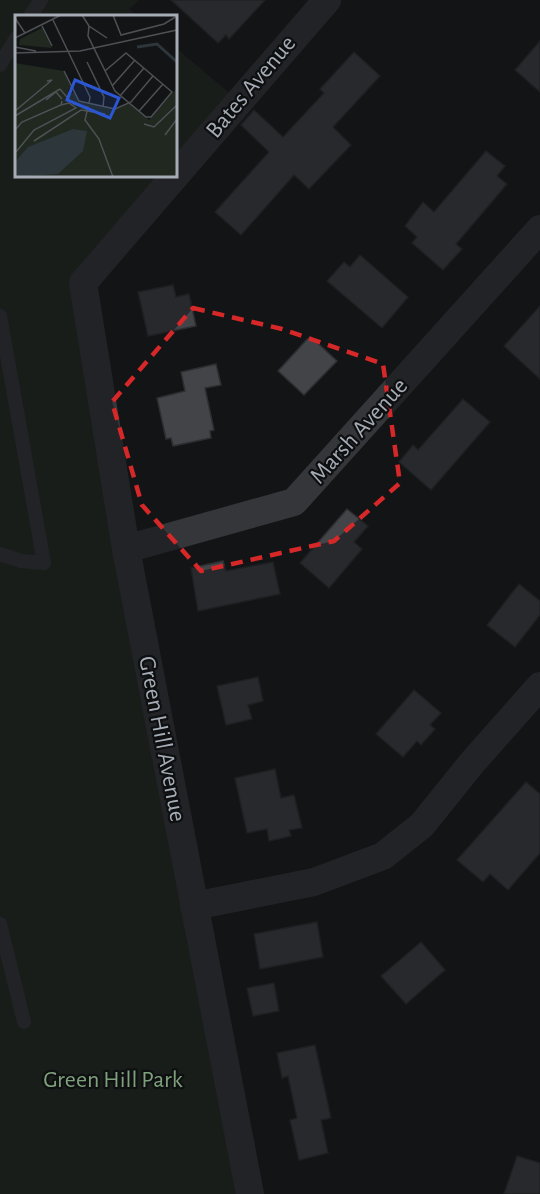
<svg xmlns="http://www.w3.org/2000/svg" width="540" height="1194" font-family="'Alegreya Sans',sans-serif">
  <style>
    .green { fill: #202820 }
    .building { fill: #424448; stroke: #2d2e31; stroke-width: 1.5 }
    .lines { fill: none; stroke-linecap: round; stroke-linejoin: round }
    .service { stroke: #35363a; stroke-width: 14 }
    .minor { stroke: #35363a; stroke-width: 28 }
    .marked { fill: none; stroke: #d62828; stroke-width: 4.5; stroke-dasharray: 12 8; stroke-linejoin: round }
    .labels { text-anchor: middle; dominant-baseline: central; stroke-width: 4.5; stroke-linejoin: round; paint-order: stroke }
    .street-label { font-size: 24px; fill: #a5acb5; stroke: #0e0f10 }
    .park-label { font-size: 24px; fill: #7ea07c; stroke: #0e0f10 }
    .inset-river { fill: none; stroke: #2c363b; stroke-width: 3 }
    .inset-road { fill: none; stroke: #4d5155; stroke-width: 1.5 }
    .view { fill: #2b57d4; fill-opacity: 0.15; stroke: #2b57d4; stroke-width: 3 }
    .inset-edge { fill: none; stroke: #a5acb5; stroke-width: 3 }
  </style>
  <rect width="100%" height="100%" fill="#131415"/>
  <g class="green">
    <polygon points="0,0 139,0 129,9 138,16 16,16 16,176 175,176 83,283 250,1194 0,1194"/>
    <polygon points="176,48 239,101 176,175"/>
  </g>
  <g class="building">
    <polygon points="171,0 265,0 229,39 226,35 218,43"/>
    <polygon points="540,41 540,92 515,70"/>
    <polygon points="354,52 380,76 333,127 351,145 309,189 294,175 241,235 215,212 269,152 241,125 254,110 283,137 324,93 320,89"/>
    <polygon points="486,151 505,166 497,176 507,184 456,244 462,249 443,270 412,243 417,237 405,226 423,202 434,212"/>
    <polygon points="360,255 408,297 382,328 327,281 344,262 350,267"/>
    <polygon points="173,285 176,297 189,294 196,326 148,336 138,292"/>
    <polygon points="540,306 540,379 504,346"/>
    <polygon points="310,336 337,361 304,395 278,371"/>
    <polygon points="216,364 221,385 205,388 214,430 210,431 211,438 173,446 171,438 166,439 157,398 185,391 181,372"/>
    <polygon points="463,399 490,422 431,490 399,462 413,445 418,450"/>
    <polygon points="347,509 368,526 354,542 362,549 329,588 300,563"/>
    <polygon points="223,561 226,571 273,562 280,594 198,611 191,568"/>
    <polygon points="519,584 540,601 540,615 515,647 487,625"/>
    <polygon points="258,677 263,701 248,705 252,719 226,725 217,686"/>
    <polygon points="414,690 441,713 430,725 435,729 421,745 417,741 403,757 376,734"/>
    <polygon points="275,769 281,798 294,795 302,828 289,830 291,836 269,841 267,829 247,833 235,778"/>
    <polygon points="526,782 540,794 540,853 508,890 490,874 483,882 457,860"/>
    <polygon points="317,922 323,957 260,969 254,934"/>
    <polygon points="421,942 445,970 406,1004 381,976"/>
    <polygon points="274,983 279,1011 253,1016 247,988"/>
    <polygon points="315,1045 331,1118 321,1120 328,1153 299,1160 290,1120 297,1118 288,1076 282,1078 277,1053"/>
    <polygon points="517,1156 540,1163 540,1194 504,1194"/>
  </g>
  <g class="lines">
    <g class="service">
      <polyline points="30,16 41,0"/>
      <polyline points="0,65 16,38"/>
      <polyline points="0,316 44,563 21,561 0,554"/>
      <polyline points="0,924 24,1022"/>
    </g>
    <g class="minor">
      <polyline points="176,175 327,0"/>
      <polyline points="175,176 83,283 126,549 250,1194"/>
      <polyline points="126,549 294,502 540,229"/>
      <polyline points="194,906 314,882 383,856 422,825 471,764 540,686"/>
    </g>
  </g>
  <path d="M0 0H540V1194H0ZM 193,308 L 282,329 L 383,364 L 400,483 L 334,541 L 201,571 L 142,505 L 112,402 Z" fill="#131415" fill-opacity=".55" fill-rule="evenodd"/>
  <path class="marked" d="M 193,308 L 282,329 L 383,364 L 400,483 L 334,541 L 201,571 L 142,505 L 112,402 Z"/>
  <g class="labels">
    <g class="street-label">
      <text transform="translate(251 87) rotate(-50)">Bates Avenue</text>
      <text transform="translate(359 431) rotate(-48)">Marsh Avenue</text>
      <text transform="translate(162 739) rotate(79)">Green Hill Avenue</text>
    </g>
    <g class="park-label">
      <text x="113" y="1080">Green Hill Park</text>
    </g>
  </g>
  <g transform="translate(15 15)">
    <rect width="162" height="162" fill="#131415"/>
    <path d="M 27,13 L 37,33 L 4,30 L 5,24 ZM 0,48 L 49,56 L 57,72 L 53,75 L 54,80 L 59,77 L 64,86 L 100,94 L 114,88 L 134,105 L 162,73 L 162,162 L 0,162 Z" fill="#202820"/>
    <path d="M 58,114 L 72,116 L 68,136 L 43,159 L 0,162 L 0,147 L 13,132 Z" fill="#2c363b"/>
    <path class="inset-river" d="M 122,32 L 142,29 L 162,47"/>
    <path class="inset-road" d="M 67,0 L 74,11 L 92,23M 98,0 L 106,20 L 149,9 L 162,1M 0,3 L 10,18M 38,5 L 75,82 L 74,88M 27,11 L 37,31M 74,11 L 73,21 L 97,70 L 100,76 L 131,102 L 136,102 L 157,77 L 111,38 L 90,56M 0,23 L 46,0M 0,32 L 21,36M 0,38 L 65,36 L 162,15M 72,47 L 89,82 L 88,92M 49,56 L 64,86 L 100,94 L 116,87 L 138,61M 97,71 L 120,45M 45,74 L 56,87 L 71,94M 105,81 L 129,53M 31,85 L 41,77 L 47,84M 58,89 L 73,92 L 70,105 L 84,124 L 98,162M 0,96 L 37,65 L 32,66M 124,96 L 148,69M 0,101 L 45,74M 129,109 L 139,112 L 162,90M 0,115 L 7,107 L 46,90 L 47,86M 150,120 L 162,104 L 162,108M 19,126 L 66,95 L 90,99M 1,137 L 19,115 L 61,93 L 54,88 L 46,90"/>
    <path class="view" d="M 60,65 L 104,83 L 95,103 L 52,85 Z"/>
    <rect width="162" height="162" class="inset-edge"/>
  </g>
</svg>
